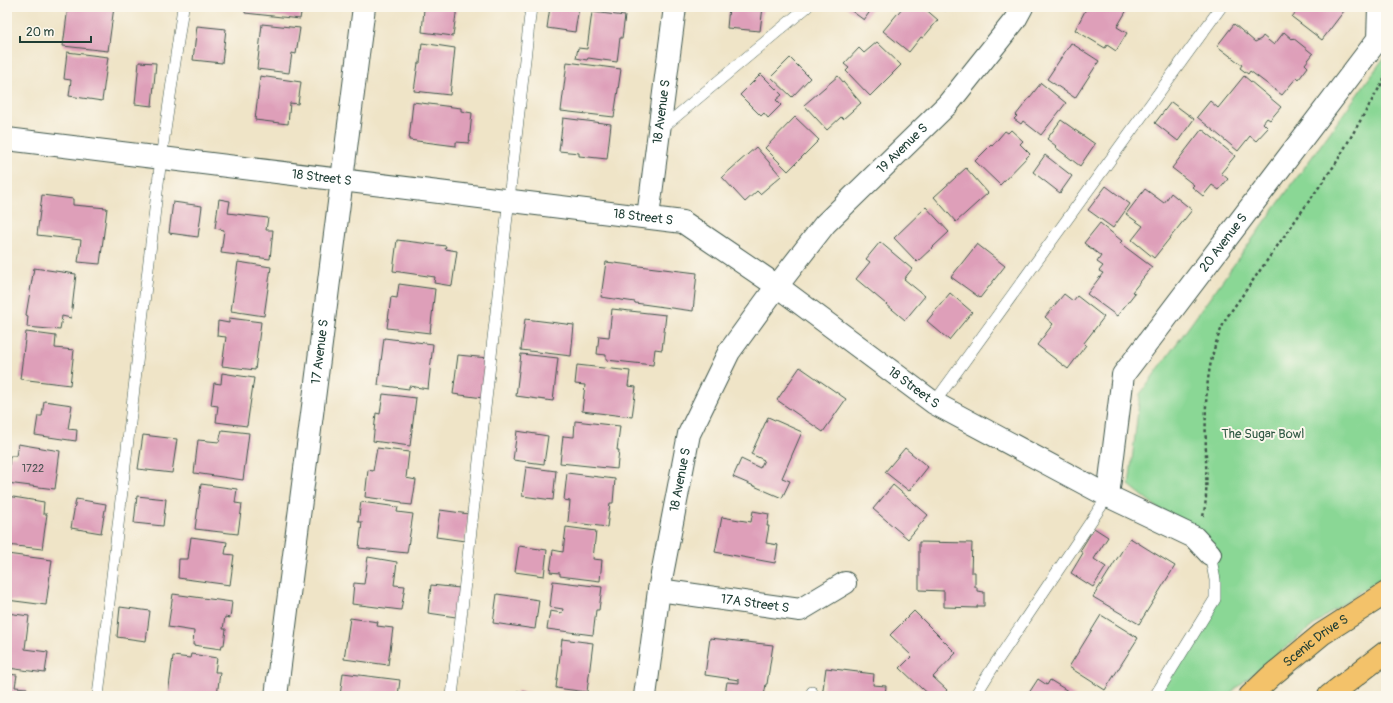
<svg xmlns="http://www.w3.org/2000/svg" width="1393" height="703" font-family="Pangolin,sans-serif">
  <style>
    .green { fill: #8ad795; stroke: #548a64 }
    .building { fill: #de9fb9 }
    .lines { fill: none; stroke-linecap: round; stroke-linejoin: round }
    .service-casing { stroke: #3e564a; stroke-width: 12 }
    .minor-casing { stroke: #3e564a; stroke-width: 24 }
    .primary-casing { stroke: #3e564a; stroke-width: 24 }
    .path { stroke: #3e564a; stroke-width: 2.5; stroke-dasharray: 3 3; stroke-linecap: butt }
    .service { stroke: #fff; stroke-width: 11 }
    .minor { stroke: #fff; stroke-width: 22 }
    .primary { stroke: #f3c26a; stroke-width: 22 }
    .labels { text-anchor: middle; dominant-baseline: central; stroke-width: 4; stroke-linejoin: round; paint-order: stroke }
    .number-label { font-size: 11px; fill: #4f5655 }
    .street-label { font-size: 13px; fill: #1f3d34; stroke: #fbf7ec }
    .park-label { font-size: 13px; fill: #345c47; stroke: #fbf7ec }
  </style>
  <rect width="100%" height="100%" fill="#fbf7ec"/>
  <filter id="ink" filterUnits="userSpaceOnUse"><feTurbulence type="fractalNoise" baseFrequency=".025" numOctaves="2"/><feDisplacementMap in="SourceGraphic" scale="8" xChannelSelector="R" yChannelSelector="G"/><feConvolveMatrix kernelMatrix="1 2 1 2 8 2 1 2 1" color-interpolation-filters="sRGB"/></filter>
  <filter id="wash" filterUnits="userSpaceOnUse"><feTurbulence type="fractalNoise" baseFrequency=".012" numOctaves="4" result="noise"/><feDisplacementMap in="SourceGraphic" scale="16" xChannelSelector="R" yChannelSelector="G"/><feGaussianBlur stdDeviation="0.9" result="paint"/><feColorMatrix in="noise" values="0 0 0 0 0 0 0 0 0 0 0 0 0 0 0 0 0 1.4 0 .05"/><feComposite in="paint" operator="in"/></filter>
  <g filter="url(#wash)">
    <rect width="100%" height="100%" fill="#efe4c7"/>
    <path class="green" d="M 1386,55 L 1386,575 C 1329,610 1278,653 1227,696 L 1155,696 L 1215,599 L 1215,580 L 1194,537 L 1129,485 L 1140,394 Z"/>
    <g id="blocks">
      <g class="building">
        <polygon points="68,7 114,7 108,51 63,46"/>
        <polygon points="245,7 302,7 300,19 245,13"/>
        <polygon points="423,7 457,7 453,36 422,32 424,9 423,9"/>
        <polygon points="550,7 579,7 575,32 547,28"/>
        <polygon points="729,7 763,7 760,31 727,28"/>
        <polygon points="846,7 873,7 864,20"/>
        <polygon points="903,7 923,7 938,20 923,38 921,37 909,52 883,31"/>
        <polygon points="940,7 948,7 946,11"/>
        <polygon points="1090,7 1122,7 1127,10 1117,27 1127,33 1116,51 1107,45 1105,48 1075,30 1086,9 1088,10"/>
        <polygon points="1300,7 1347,7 1322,40 1292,17"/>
        <polygon points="592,12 625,16 622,38 620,38 617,62 588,58 587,60 576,58 578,48 587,49"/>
        <polygon points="262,24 300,28 296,54 292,53 289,73 257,69"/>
        <polygon points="1234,24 1255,42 1261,39 1263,36 1274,45 1284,32 1292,39 1293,38 1313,54 1305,64 1308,67 1299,79 1297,77 1282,95 1250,71 1248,74 1240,68 1242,65 1217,46"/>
        <polygon points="197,26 226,29 222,63 193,60"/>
        <polygon points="877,42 901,65 870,96 846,71 849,68 844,64 859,48 864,53"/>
        <polygon points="422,43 455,48 450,95 414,91 418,63 420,63"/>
        <polygon points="1071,43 1099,61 1075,98 1047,79"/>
        <polygon points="67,52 108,57 102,101 69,96 71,80 64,79"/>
        <polygon points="790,58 810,78 792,97 771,77"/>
        <polygon points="139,62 156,63 152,106 135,104"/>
        <polygon points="567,62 621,69 614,117 561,111"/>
        <polygon points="761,74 782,95 776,100 781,105 768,118 764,113 761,116 740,95"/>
        <polygon points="260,76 301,82 298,104 290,103 288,124 255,120"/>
        <polygon points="838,76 861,103 843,119 841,117 827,130 804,105"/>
        <polygon points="1244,76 1281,107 1270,120 1267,118 1263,123 1268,128 1256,141 1250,136 1238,151 1197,117 1210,101 1218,108"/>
        <polygon points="1041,83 1066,103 1041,135 1023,121 1021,124 1014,119 1017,116 1016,115"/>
        <polygon points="413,102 461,108 461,111 472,113 469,143 456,142 456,146 409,140"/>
        <polygon points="1171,102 1194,119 1178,141 1155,123"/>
        <polygon points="795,117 819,140 788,171 765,148"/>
        <polygon points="563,118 611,124 607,159 579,156 579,153 559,151"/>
        <polygon points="1061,120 1095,144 1080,166 1055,147 1056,146 1047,139"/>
        <polygon points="1202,129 1235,156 1221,173 1228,179 1219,190 1212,185 1203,196 1192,187 1194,185 1172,168"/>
        <polygon points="1011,130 1023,141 1020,144 1030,154 1000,185 975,161 991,145 992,146 1005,131 1008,133"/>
        <polygon points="756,147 781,176 760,194 757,191 745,202 722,177"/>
        <polygon points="1045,155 1072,176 1060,193 1033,172"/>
        <polygon points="966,168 988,193 956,222 934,197"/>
        <polygon points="1106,186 1130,204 1113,228 1088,210"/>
        <polygon points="1145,189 1164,203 1171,193 1192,210 1154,258 1132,240 1143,226 1126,214"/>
        <polygon points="42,195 73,199 73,205 107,208 100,264 78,262 81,240 37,235"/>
        <polygon points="219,199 230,201 228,213 268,218 266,230 273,230 270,259 221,253 224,230 215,228"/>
        <polygon points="173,202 202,206 198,237 169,233"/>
        <polygon points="926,207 949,232 917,262 894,238"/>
        <polygon points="1100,223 1122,241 1120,243 1152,267 1132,292 1135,293 1117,316 1087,294 1103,273 1099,271 1103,266 1097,262 1101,256 1084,243"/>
        <polygon points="397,240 446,246 445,249 457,251 452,286 434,283 435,277 393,271"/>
        <polygon points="880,242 912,269 904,279 925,296 905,320 856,279 870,262 866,259"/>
        <polygon points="977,244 1005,266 980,298 951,277"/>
        <polygon points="238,262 271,267 264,316 231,311"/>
        <polygon points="606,262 697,273 693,311 635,303 635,302 601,297"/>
        <polygon points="34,268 76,274 71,318 62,316 60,330 27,327 28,316 26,315"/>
        <polygon points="399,284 435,289 430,333 387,328 391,297 397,298"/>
        <polygon points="950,293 972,312 949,340 927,321"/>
        <polygon points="1064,294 1073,301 1077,296 1104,317 1084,343 1086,345 1068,369 1037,345 1053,324 1045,317"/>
        <polygon points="612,309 666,315 662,350 655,349 653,365 606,360 606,355 597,354 599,336 609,337"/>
        <polygon points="229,318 261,322 255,370 222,366 226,337 217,336 218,321 229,323"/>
        <polygon points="525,319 574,325 571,356 521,350"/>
        <polygon points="26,332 56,336 55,348 74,350 70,385 20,379"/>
        <polygon points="384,338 433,344 428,389 409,386 409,389 378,385"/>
        <polygon points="521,354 558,358 553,401 516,396"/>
        <polygon points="458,355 488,358 483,398 453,394"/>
        <polygon points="577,365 630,371 628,386 636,387 632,417 582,411 585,385 575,384"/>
        <polygon points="800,367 846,399 823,432 777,400"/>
        <polygon points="222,373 254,378 247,426 216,422 218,406 211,405 214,383 221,384"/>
        <polygon points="383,394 416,398 410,446 373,441 376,413 380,414"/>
        <polygon points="44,401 72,405 68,429 77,430 76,441 35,435 38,416 42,416"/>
        <polygon points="768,417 802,432 782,478 790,481 782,498 733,477 741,459 760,468 764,460 751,454"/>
        <polygon points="575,421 620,426 617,450 619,450 617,469 560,463 563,436 574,437"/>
        <polygon points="222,430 249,433 243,480 194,473 198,440 219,442"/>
        <polygon points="517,431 548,436 544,464 513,460"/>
        <polygon points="143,435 177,439 172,473 138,469"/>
        <polygon points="18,444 60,451 55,489 7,483 10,456 16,456"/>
        <polygon points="377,448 409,452 406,478 416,480 412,505 402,504 402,502 365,497 368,470 373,471"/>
        <polygon points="905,448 928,467 909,491 885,472"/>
        <polygon points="526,467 556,471 553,500 522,496"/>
        <polygon points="567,473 615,479 613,503 610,503 607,527 568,522 570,501 564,500"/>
        <polygon points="201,484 237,489 235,503 242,504 238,534 195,529"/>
        <polygon points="893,485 928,515 908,539 873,509"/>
        <polygon points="7,496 44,502 43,514 47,514 42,549 7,545"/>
        <polygon points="137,496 166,499 163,526 134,523"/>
        <polygon points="76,499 106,504 101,533 71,528"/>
        <polygon points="361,502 398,507 397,512 413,514 407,553 359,548 362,522 358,522"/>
        <polygon points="440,510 469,514 465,541 436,537"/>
        <polygon points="753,511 769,514 767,526 769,526 766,543 778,545 775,563 715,552 722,517 751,522"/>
        <polygon points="566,527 596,531 593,559 602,560 600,581 560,576 560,573 550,572 553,550 563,552"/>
        <polygon points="1094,528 1108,537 1094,559 1106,567 1093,587 1071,573 1083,553 1080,551"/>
        <polygon points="191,537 227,542 225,554 234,555 230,585 178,578 179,559 188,559"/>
        <polygon points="1130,538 1175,566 1139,624 1093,597"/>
        <polygon points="919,542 972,543 971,572 975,572 975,587 977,587 977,591 984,592 984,606 977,606 977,608 944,607 944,591 919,590"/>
        <polygon points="519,546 547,550 544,576 515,572"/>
        <polygon points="7,554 52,560 46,605 7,600"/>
        <polygon points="368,557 397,562 394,585 405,586 401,610 352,604 354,583 364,584"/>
        <polygon points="553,581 602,587 599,610 596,610 593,635 547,629 550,611 562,613 563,609 550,607"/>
        <polygon points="431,585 460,588 456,617 428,613"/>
        <polygon points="173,594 232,602 230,618 225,617 223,629 226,629 224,645 222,645 221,649 193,645 194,631 168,627"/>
        <polygon points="497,594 539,600 535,629 493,623"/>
        <polygon points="120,607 150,611 146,641 117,637"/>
        <polygon points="914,611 956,653 933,677 947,690 942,696 931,696 922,688 922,689 900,668 912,656 890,635"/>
        <polygon points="7,613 29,616 25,649 48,652 45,673 8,668 9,662 7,662"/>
        <polygon points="1101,615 1138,638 1105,690 1069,667"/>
        <polygon points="350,618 378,622 377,626 393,628 388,665 344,659"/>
        <polygon points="710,638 773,645 767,684 766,684 764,696 740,696 725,694 727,682 739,683 739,680 705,675"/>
        <polygon points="562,639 593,643 587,692 556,688"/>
        <polygon points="191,654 217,658 215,672 220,672 217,696 168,695 173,656 190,658"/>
        <polygon points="826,668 874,674 873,685 886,686 885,696 822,696"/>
        <polygon points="343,673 400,680 398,696 340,696"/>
        <polygon points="7,674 17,675 15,687 27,688 26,696 7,696"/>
        <polygon points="1038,679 1047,685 1050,680 1076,696 1027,696"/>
        <polygon points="517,691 548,695 547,696 516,696"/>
      </g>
    </g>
  </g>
  <g filter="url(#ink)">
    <use href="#blocks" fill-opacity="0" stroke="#3e564a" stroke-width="1"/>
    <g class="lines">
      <defs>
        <g id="service">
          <polyline points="661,129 807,7"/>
          <polyline points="934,403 1221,7"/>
          <polyline points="98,696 161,158 183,7"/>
          <polyline points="452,696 531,7"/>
          <polyline points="811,696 812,692"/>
          <polyline points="975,696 993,667 1108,496"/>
          <polyline points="1155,696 1215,599 1215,580 1210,554"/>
        </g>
        <g id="minor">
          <path id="s1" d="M 7,139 L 683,222 L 777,286 L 934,403 L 1108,496 L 1194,537 L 1210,554"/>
          <path id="s2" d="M 648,217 L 675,7"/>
          <path id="s3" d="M 1108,496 L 1123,375 L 1378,39 L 1379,7"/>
          <path id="s4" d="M 659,590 L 800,610 L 845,583"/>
          <path id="s5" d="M 276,696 L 364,7"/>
          <path id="s6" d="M 645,696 L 659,590 L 689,434 L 729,352 L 777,286 L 825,224 L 948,104 L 1015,20 L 1022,7"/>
        </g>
        <g id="primary">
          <path id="s7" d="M 1250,696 L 1271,676 L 1322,634 L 1386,593"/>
          <polyline points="1329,696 1386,652"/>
        </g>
      </defs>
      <use href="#service" class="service-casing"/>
      <use href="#minor" class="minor-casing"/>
      <use href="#primary" class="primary-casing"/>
      <path class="path" d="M 1203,516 C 1208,499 1206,472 1206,455 C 1205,407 1204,360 1227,317 L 1336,163 L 1386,76"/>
      <use href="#service" class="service"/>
      <use href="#minor" class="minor"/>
      <use href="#primary" class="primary"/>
    </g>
  </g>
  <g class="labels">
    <g class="number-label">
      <text x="33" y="468">1722</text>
    </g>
    <g class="street-label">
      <text stroke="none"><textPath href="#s2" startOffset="106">18 Avenue S</textPath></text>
      <text stroke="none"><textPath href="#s6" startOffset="625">19 Avenue S</textPath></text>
      <text stroke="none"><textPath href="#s1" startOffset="317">18 Street S</textPath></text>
      <text stroke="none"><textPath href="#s1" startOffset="641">18 Street S</textPath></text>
      <text stroke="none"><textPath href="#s3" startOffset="288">20 Avenue S</textPath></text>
      <text stroke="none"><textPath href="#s5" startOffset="347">17 Avenue S</textPath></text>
      <text stroke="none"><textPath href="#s1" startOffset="965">18 Street S</textPath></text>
      <text stroke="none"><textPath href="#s6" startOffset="219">18 Avenue S</textPath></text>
      <text stroke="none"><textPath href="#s4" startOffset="97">17A Street S</textPath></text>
      <text stroke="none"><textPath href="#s7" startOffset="86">Scenic Drive S</textPath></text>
    </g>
    <g class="park-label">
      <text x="1263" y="434">The Sugar Bowl</text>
    </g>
  </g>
  <rect width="1393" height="703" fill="none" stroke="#fbf7ec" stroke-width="24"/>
  <path d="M20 36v6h71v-6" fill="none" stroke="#1f3d34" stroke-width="2"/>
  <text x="26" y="36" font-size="12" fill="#1f3d34" stroke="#fbf7ec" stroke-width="3" paint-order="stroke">20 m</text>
</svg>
